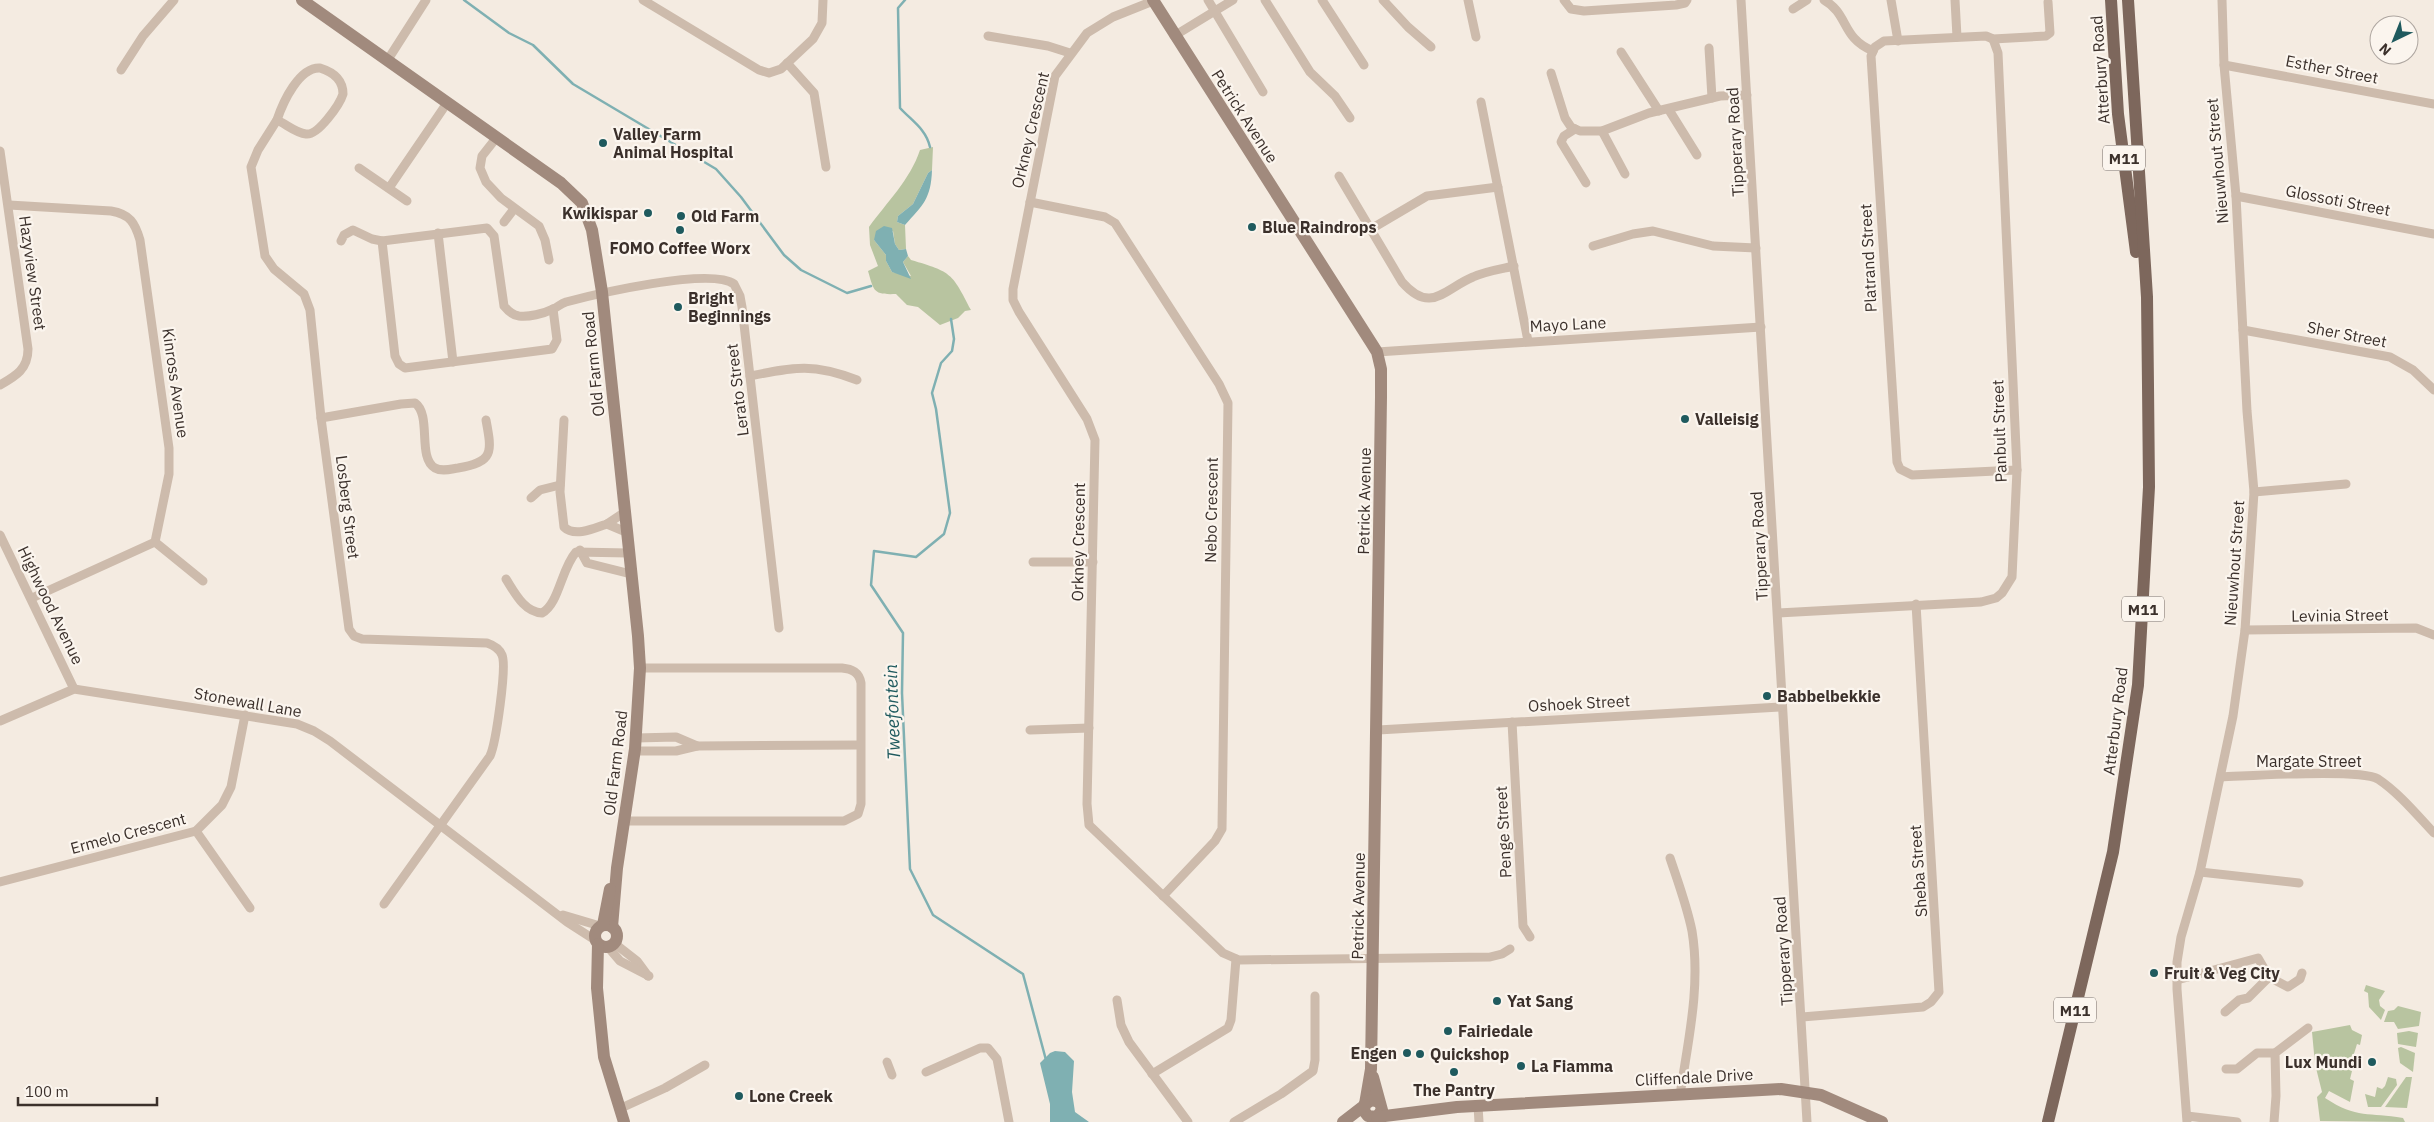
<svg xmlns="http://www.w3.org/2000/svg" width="2434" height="1122" font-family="'IBM Plex Sans',sans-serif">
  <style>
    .green { fill: #b8c4a0 }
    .water { fill: #7fb0b2 }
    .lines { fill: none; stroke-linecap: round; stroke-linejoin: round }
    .stream { stroke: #7fb0b2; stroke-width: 2.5 }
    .street { stroke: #cdbbac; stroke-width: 9 }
    .secondary { stroke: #a18a7d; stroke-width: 12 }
    .primary { stroke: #7d675c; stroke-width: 12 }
    .poi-dot { fill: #1f5a5e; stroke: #fbf5ee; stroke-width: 2 }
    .labels { text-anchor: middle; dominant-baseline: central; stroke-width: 4.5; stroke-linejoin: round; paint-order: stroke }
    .shield { fill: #fbf5ee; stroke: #756b66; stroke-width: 1 }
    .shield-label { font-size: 15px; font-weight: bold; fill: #3b302b }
    .street-label { font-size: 16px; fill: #3b302b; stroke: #fbf5ee }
    .poi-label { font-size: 16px; font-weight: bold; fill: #3b302b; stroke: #fbf5ee; text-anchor: start }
    .water-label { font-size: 18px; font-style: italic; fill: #1f5a5e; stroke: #fbf5ee }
  </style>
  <rect width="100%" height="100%" fill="#f4ebe1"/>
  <g class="green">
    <path d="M 933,147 L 932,170 L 928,173 L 913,204 L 898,216 L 897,222 L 905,225 L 906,249 L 899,250 L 895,244 L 893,231 L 874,240 L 886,255 L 886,261 L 892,272 L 911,276 L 903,262 L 908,256 L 911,260 C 952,272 952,273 971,310 L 965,311 L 958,318 L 940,325 L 918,307 L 907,305 L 896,294 C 873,295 874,291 868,271 L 878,266 L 870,245 L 869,227 C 887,202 910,180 920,150 Z"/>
    <polygon points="2366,985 2385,991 2379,1000 2380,1006 2385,1010 2381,1020 2369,1007 2368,993 2364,991"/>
    <polygon points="2398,1006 2421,1012 2419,1026 2398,1029 2394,1022 2384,1022 2388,1011 2394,1010"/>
    <path d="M 2350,1025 L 2352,1030 L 2362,1035 L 2360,1045 L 2357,1044 L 2349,1070 L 2352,1071 L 2350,1079 L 2354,1081 L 2350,1102 L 2329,1091 L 2325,1098 C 2357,1119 2369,1112 2403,1118 L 2405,1122 L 2320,1121 L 2317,1097 L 2322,1092 L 2315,1064 L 2312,1032 Z"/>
    <polygon points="2409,1031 2418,1033 2416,1047 2398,1044 2397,1033"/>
    <polygon points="2401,1047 2415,1053 2413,1072 2400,1063 2398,1048"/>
    <polygon points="2388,1077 2396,1079 2397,1085 2381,1107 2368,1107 2365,1094 2375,1097 2377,1087 2382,1089 2385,1086"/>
    <polygon points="2406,1077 2412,1077 2407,1108 2385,1107"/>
  </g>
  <g class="water">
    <path d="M 932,170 C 931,199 923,205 905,225 L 897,222 L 898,216 L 913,204 L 928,173 Z"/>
    <polygon points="884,226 892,228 895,244 899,250 906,249 908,256 903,262 911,279 892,272 886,261 886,255 874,240 876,231"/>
    <polygon points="1055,1051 1065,1052 1074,1061 1072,1092 1075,1112 1089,1122 1050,1122 1050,1104 1040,1063 1050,1053"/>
  </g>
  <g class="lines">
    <g class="stream">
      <polyline points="464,0 509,33 533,45 573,84 716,169 741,197 784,255 801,270 847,293 871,286"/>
      <path d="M 905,0 L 898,8 L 900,108 C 912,121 926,129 930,147"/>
      <polyline points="951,319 954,339 952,351 941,363 932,393 936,409 950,513 944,534 916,557 874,551 871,585 903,633 902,693 910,869 933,915 1023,974 1046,1060"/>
    </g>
    <g class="street">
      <polyline points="643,0 759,70 769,73 781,69 813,39 822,23 823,0"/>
      <polyline points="1208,0 1263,92"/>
      <polyline points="1265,0 1310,72 1335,96 1350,118"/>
      <polyline points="1322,0 1364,65"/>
      <polyline points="1383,0 1408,27 1431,47"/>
      <polyline points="1468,0 1476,37"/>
      <polyline points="1564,0 1571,9 1584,11 1676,5 1685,3 1687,0"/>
      <polyline points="1741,0 1807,1122"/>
      <path d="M 1824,0 C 1849,14 1841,38 1873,51"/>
      <polyline points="1891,0 1898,41"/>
      <polyline points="1955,0 1957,37"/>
      <polyline points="1153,1 1113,17 1087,33 1055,76 1013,289 1013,300 1019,312 1087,419 1095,440 1087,804 1089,825 1223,953 1239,960 1490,957 1502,954 1510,949"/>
      <polyline points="1793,9 1807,0"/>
      <polyline points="988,36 1048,46 1070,53"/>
      <polyline points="1174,36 1233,0"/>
      <polyline points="1709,48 1712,98"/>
      <polyline points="1621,52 1659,111"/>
      <polyline points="387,61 426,0"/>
      <polyline points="787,63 814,93 826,167"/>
      <polyline points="2224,65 2434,104"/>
      <path d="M 320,68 C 333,72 343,80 343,94 C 340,104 318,136 306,134 C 296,133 286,124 277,120 C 283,102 299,67 320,68 Z"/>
      <polyline points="121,70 143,36 174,0"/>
      <polyline points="1551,73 1565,118 1571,127 1580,131 1602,131 1649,113 1720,96 1747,95"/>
      <polyline points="1481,102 1528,341"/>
      <polyline points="1669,110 1697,155"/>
      <path d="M 277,120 L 258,150 L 251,167 L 265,256 L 274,269 L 304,294 L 310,310 L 321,418 L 349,629 L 354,636 L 362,639 L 487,643 C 493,645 499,648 502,655 C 507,666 496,743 490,756 L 384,904"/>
      <polyline points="1575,129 1564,136 1561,142 1586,183"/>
      <polyline points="1602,131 1625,174"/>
      <polyline points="497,137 482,156 480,168 486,182 501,198 539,226 545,240 549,260"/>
      <path d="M 0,151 L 28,349 C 28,369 16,376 0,385"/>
      <polyline points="359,168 407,201"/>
      <path d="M 1339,176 L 1402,282 C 1431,315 1444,289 1473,277 C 1486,271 1501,269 1514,266"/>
      <polyline points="389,188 447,103"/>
      <polyline points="2236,196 2434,234"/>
      <polyline points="1030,202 1105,217 1115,223 1219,384 1228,403 1222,829 1215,841 1163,896"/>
      <path d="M 9,205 L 111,211 C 130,214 135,223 140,240 L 169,448 L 169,474 L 155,542 L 32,598"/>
      <polyline points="504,222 514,209"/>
      <polyline points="1371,229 1427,196 1498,187"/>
      <polyline points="438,233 453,362"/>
      <path d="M 341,241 L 344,235 L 353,230 L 372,239 L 382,241 L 487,228 L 494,236 L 504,306 C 508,311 512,315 519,316 C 529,317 543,314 553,309 C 558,307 560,304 566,302 C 596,294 710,267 734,284 L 740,296 L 742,307 L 779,628"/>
      <polyline points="382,241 395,356 399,364 405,368 552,349 557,340 553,309"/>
      <polyline points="1593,246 1633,234 1653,231 1713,246 1756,248"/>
      <polyline points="2243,330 2390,357 2413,370 2434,390"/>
      <polyline points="1377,352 1761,327"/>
      <path d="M 750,376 C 795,367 813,363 857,380"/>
      <path d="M 321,418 L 401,404 L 415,403 C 432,415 417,458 435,468 C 442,472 451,469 458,468 C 494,462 492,452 486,420"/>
      <path d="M 564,420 L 560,492 L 564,527 C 574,537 593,529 604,525"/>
      <polyline points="2017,470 1912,475 1900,469 1897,462 1871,56 1875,47 1884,41 1986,36 1993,39 2046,36 2050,33 2048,2"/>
      <polyline points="2254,492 2346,484"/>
      <polyline points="531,498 540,490 560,485"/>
      <polyline points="607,524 625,512"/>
      <polyline points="607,524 626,532"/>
      <polyline points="0,535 74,689"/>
      <polyline points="155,542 203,581"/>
      <polyline points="580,550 587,563 631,574"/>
      <polyline points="1033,562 1093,562"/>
      <path d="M 506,579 C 515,593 524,612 542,613 C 559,604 561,569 576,552 L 628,553"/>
      <polyline points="1778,613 1981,602 1996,598 2002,593 2012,577 2017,470 1998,53 1993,39"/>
      <polyline points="2245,630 2416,628 2434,635"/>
      <polyline points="0,721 74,689 297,724 314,731 330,741 567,922 595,940"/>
      <polyline points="1512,722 1523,926 1530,937"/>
      <polyline points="1030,730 1089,728"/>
      <polyline points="1378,730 1782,707"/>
      <polyline points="636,738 676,737 697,746"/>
      <polyline points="635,751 676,751 697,746 859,745"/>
      <path d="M 2221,777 C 2249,776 2359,768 2378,779 C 2399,793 2417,815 2434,833"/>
      <path d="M 625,821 L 844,821 L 858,814 L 861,804 L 861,683 C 859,672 852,669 842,668 L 640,668"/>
      <polyline points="196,831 250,908"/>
      <path d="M 1670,858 C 1678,882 1687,906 1692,931 C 1701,986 1688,1041 1680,1095"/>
      <polyline points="2200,872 2299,883"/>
      <polyline points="0,882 196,831 222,805 231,787 245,715"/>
      <polyline points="563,915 600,926"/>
      <polyline points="614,943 637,961 648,976"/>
      <polyline points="608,947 620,961 649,976"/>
      <polyline points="2177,980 2258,958 2269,977 2288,987 2300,979 2302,973"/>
      <polyline points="1117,1000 1121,1025 1129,1042 1188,1122"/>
      <polyline points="2225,1012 2239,1000 2248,998 2269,977"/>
      <polyline points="1802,1017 1923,1007 1931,1002 1939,992 1916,604"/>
      <polyline points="887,1062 892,1075"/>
      <polyline points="2226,1069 2237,1069 2257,1053 2275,1053"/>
      <polyline points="926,1072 980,1048 988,1048 997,1059 1009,1122"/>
      <polyline points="1152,1074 1228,1028 1231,1020 1236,959"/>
      <polyline points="1478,1106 1479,1122"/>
      <polyline points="619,1109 665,1088 705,1065"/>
      <polyline points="2187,1116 2237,1122"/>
      <polyline points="1234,1122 1281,1094 1313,1071 1315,1060 1315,996"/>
      <polyline points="2187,1122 2177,989 2177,962 2181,937 2200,872 2233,716 2245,630 2254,492 2247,411 2236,196 2224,65 2222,0"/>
      <polyline points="2274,1122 2276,1096 2275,1053 2308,1028"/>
    </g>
    <g class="secondary">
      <polyline points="302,0 561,183 582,203 592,230 602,292 638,636 640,668 635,749 617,868 612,927"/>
      <polyline points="1153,0 1372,344 1377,352 1381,369 1381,397 1371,1069 1365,1104"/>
      <circle cx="606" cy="936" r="11"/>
      <polyline points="603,925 610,889"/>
      <polyline points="598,944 597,988 604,1057 624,1122"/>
      <polyline points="1373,1077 1382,1110 1377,1117 1368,1116 1364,1111 1365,1104 1372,1100 1379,1102"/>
      <polyline points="1377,1117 1457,1107 1781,1089 1821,1095 1882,1122"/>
      <polyline points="1343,1122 1365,1105"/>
    </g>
    <g class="primary">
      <polyline points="2111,0 2118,114 2136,252"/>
      <polyline points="2048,1122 2113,852 2138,685 2149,487 2148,386 2147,297 2128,0"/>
    </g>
  </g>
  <g class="poi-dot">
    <circle cx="603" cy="143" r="5"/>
    <circle cx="648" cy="213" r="5"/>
    <circle cx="681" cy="216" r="5"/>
    <circle cx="1252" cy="227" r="5"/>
    <circle cx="680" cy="230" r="5"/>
    <circle cx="678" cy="307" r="5"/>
    <circle cx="1685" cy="419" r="5"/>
    <circle cx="1767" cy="696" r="5"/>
    <circle cx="2154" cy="973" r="5"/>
    <circle cx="1497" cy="1001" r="5"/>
    <circle cx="1448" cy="1031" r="5"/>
    <circle cx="1407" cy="1053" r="5"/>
    <circle cx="1420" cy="1054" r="5"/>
    <circle cx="2372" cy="1062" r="5"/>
    <circle cx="1521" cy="1066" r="5"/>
    <circle cx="1454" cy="1072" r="5"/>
    <circle cx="739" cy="1096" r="5"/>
  </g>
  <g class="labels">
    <g class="shield">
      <rect x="2103" y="145.5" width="42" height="25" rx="4"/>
      <rect x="2122" y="596.5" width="42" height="25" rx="4"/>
      <rect x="2054" y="997.5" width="42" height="25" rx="4"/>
    </g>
    <g class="shield-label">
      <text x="2124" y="158">M11</text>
      <text x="2143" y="609">M11</text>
      <text x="2075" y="1010">M11</text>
    </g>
    <g class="street-label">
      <text transform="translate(2332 69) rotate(11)">Esther Street</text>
      <text transform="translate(2100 70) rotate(-94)">Atterbury Road</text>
      <text transform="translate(1245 116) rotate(57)">Petrick Avenue</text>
      <text transform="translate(1030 130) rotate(-77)">Orkney Crescent</text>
      <text transform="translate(1735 142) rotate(-93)">Tipperary Road</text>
      <text transform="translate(2217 161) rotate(-95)">Nieuwhout Street</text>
      <text transform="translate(2338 200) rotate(11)">Glossoti Street</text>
      <text transform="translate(1868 258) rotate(-93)">Platrand Street</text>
      <text transform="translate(33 273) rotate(82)">Hazyview Street</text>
      <text transform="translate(1568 324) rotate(-3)">Mayo Lane</text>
      <text transform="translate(2347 334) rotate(11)">Sher Street</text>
      <text transform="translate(593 364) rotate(-96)">Old Farm Road</text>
      <text transform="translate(176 383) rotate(82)">Kinross Avenue</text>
      <text transform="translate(737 390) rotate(-97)">Lerato Street</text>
      <text transform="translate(1999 431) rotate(-92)">Panbult Street</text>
      <text transform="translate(1364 501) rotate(-89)">Petrick Avenue</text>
      <text transform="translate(348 507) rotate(83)">Losberg Street</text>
      <text transform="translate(1211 510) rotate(-89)">Nebo Crescent</text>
      <text transform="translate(1078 542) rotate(-89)">Orkney Crescent</text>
      <text transform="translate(1759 546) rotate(-93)">Tipperary Road</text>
      <text transform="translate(2234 563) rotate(-86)">Nieuwhout Street</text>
      <text transform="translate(51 605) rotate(64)">Highwood Avenue</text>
      <text transform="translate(2340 615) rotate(-1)">Levinia Street</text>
      <text transform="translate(248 702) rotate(10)">Stonewall Lane</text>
      <text transform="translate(1579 703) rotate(-3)">Oshoek Street</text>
      <text transform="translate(2115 721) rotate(-83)">Atterbury Road</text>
      <text x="2309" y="761">Margate Street</text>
      <text transform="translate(615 763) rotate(-83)">Old Farm Road</text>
      <text transform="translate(1503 832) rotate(-93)">Penge Street</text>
      <text transform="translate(128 833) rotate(-15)">Ermelo Crescent</text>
      <text transform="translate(1918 871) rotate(-94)">Sheba Street</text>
      <text transform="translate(1358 906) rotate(-89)">Petrick Avenue</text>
      <text transform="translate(1783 951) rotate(-94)">Tipperary Road</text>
      <text transform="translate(1694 1077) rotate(-3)">Cliffendale Drive</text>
    </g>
    <g class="poi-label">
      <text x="613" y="134">Valley Farm<tspan x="613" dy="18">Animal Hospital</tspan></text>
      <text x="638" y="213" text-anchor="end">Kwikispar</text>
      <text x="691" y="216">Old Farm</text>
      <text x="1262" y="227">Blue Raindrops</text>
      <text x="680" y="248" text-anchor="middle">FOMO Coffee Worx</text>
      <text x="688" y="298">Bright<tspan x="688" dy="18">Beginnings</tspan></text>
      <text x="1695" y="419">Valleisig</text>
      <text x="1777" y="696">Babbelbekkie</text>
      <text x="2164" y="973">Fruit &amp; Veg City</text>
      <text x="1507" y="1001">Yat Sang</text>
      <text x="1458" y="1031">Fairiedale</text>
      <text x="1397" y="1053" text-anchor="end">Engen</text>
      <text x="1430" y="1054">Quickshop</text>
      <text x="2362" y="1062" text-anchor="end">Lux Mundi</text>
      <text x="1531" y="1066">La Fiamma</text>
      <text x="1454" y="1090" text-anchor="middle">The Pantry</text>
      <text x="749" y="1096">Lone Creek</text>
    </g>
    <g class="water-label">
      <text transform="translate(892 712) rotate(-92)">Tweefontein</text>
    </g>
  </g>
  <g transform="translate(2394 40) rotate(223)"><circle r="24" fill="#fbf5ee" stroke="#aea6a0"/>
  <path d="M0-4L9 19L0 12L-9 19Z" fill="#1f5a5e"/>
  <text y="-8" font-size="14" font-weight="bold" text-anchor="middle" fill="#3b302b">N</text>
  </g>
  <path d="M18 1097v8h139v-8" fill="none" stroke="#3b302b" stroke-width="2.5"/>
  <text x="25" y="1097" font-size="15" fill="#3b302b" stroke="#fbf5ee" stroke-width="4" paint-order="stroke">100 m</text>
</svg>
